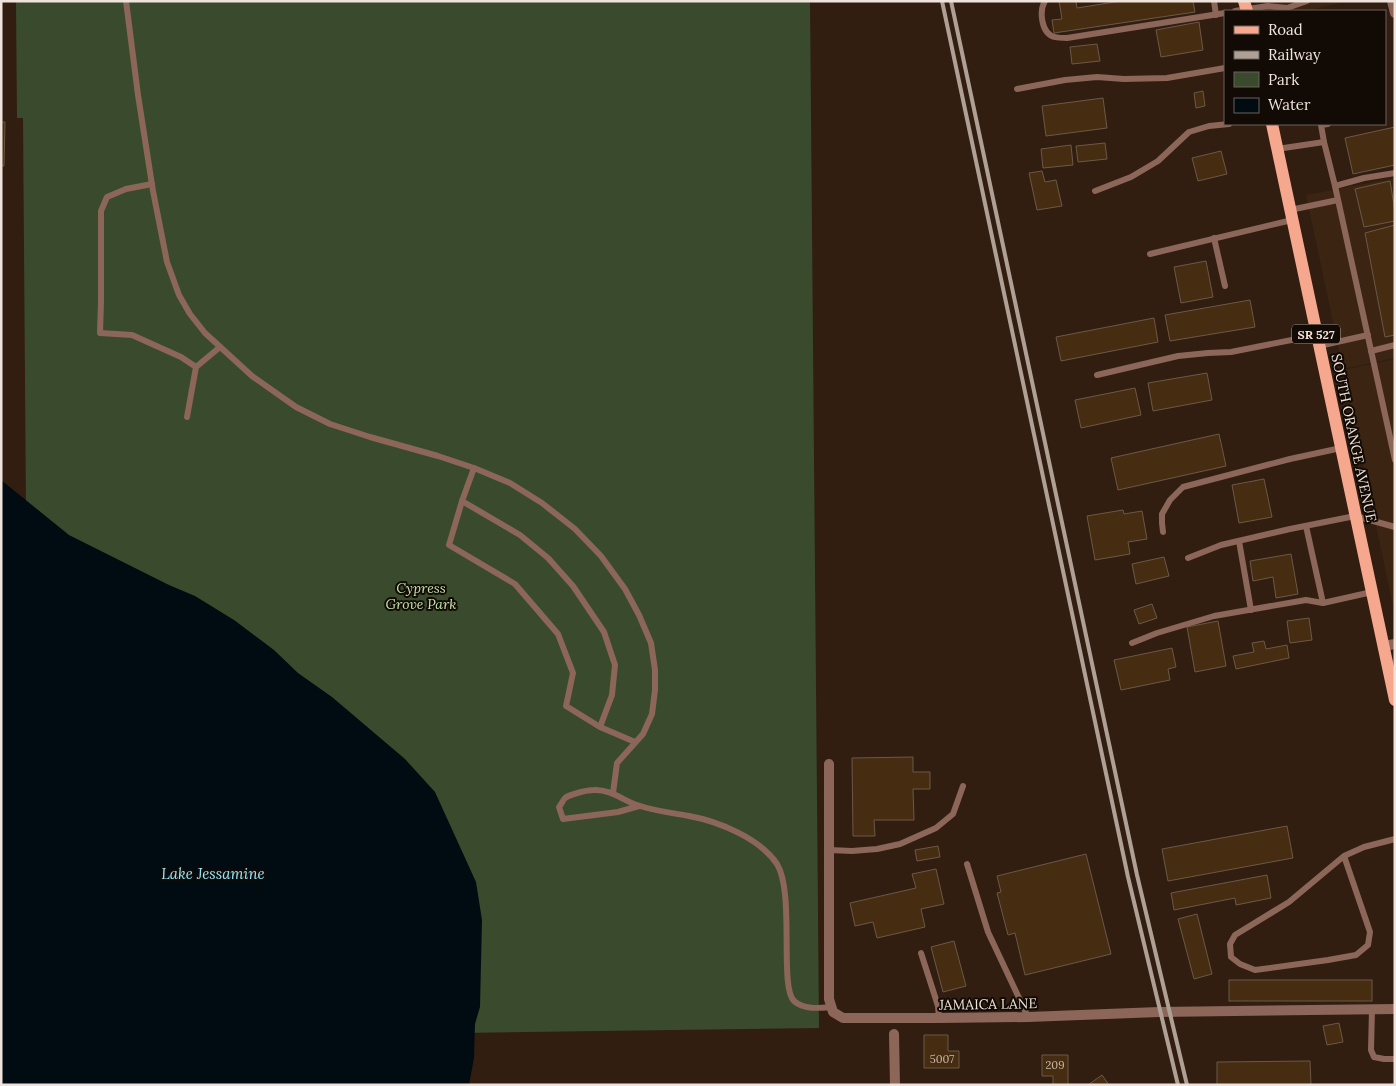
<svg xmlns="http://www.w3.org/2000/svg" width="1396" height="1086" font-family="Lora,serif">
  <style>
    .built { fill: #3b2412 }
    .green { fill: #394b2c }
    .water { fill: #000c11 }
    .building { fill: #462d11; stroke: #6b5846 }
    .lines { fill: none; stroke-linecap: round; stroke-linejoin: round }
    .service { stroke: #8b6659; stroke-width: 6 }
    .minor { stroke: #8b6659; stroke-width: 10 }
    .primary { stroke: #f5a88e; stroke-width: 12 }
    .rail { stroke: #afa096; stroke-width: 4 }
    .labels { text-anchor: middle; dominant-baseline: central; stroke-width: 4; stroke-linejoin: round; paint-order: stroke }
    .number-label { font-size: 11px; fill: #c6b6a8 }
    .shield { fill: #120a05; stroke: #ada29b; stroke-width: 1 }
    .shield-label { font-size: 12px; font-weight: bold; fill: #f0e3db }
    .street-label { font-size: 14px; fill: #f0e3db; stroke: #120a05 }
    .park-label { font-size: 14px; font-style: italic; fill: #c0e3a9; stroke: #120a05 }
    .water-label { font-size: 15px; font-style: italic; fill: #93e6fc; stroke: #120a05 }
  </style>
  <rect width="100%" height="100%" fill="#311e11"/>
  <g class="built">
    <polygon points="1263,1 1349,1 1305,11 1266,11"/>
    <polygon points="1395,178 1395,358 1343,369 1306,195"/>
    <polygon points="1395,359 1395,615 1343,370"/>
  </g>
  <polygon class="green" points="16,1 810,1 819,1028 30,1039 23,118 17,118"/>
  <polygon class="water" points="1,480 69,535 169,585 195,596 234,620 274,650 298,673 332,697 405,759 435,792 476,882 482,920 480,1007 475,1024 474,1058 469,1085 1,1085"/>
  <g class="building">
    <polygon points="1059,1 1076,1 1077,8 1121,1 1193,1 1195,12 1054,33 1052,20 1062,19"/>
    <polygon points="1199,22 1203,50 1161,57 1156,30"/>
    <polygon points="1097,44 1100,61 1072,64 1070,47"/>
    <polygon points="1203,91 1205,106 1196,108 1194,93"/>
    <polygon points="1103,98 1107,128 1046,136 1042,106"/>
    <polygon points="1,122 5,122 4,166 1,166"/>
    <polygon points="1395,127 1395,165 1353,174 1345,138"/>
    <polygon points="1105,143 1107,159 1078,162 1076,146"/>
    <polygon points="1071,145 1073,165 1043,168 1041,149"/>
    <polygon points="1221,151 1227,174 1198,181 1192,158"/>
    <polygon points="1042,171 1045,182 1056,180 1062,206 1037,210 1029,173"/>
    <polygon points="1390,181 1395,211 1395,221 1364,227 1355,189"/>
    <polygon points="1395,225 1395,335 1385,337 1365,233"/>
    <polygon points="1206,261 1213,297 1181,303 1174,267"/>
    <polygon points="1250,300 1255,327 1170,341 1165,315"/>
    <polygon points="1154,318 1158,342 1061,361 1056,337"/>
    <polygon points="1207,373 1212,400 1153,411 1148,383"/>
    <polygon points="1135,388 1141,415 1081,428 1075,400"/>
    <polygon points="1219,434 1226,466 1118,490 1111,458"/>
    <polygon points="1264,479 1272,517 1239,523 1232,485"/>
    <polygon points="1123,510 1124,514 1142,511 1147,539 1128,542 1130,554 1095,560 1087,516"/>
    <polygon points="1291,554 1298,594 1276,598 1273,577 1253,581 1250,561"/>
    <polygon points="1164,557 1169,576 1136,584 1132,564"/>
    <polygon points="1152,604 1157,618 1139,624 1134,610"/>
    <polygon points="1309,618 1312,640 1290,643 1287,621"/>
    <polygon points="1218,621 1226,666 1195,672 1187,627"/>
    <polygon points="1264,641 1266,649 1287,645 1289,658 1236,669 1233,656 1254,652 1252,643"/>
    <polygon points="1172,648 1176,667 1168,669 1170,680 1121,690 1114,660"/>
    <polygon points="913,757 913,772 930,772 930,789 913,789 914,820 874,820 875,836 853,836 852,758"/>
    <polygon points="1287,826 1293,858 1168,881 1162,849"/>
    <polygon points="938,846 940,857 917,861 915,850"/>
    <polygon points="1086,854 1111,954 1025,975 1015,933 1008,935 997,893 1001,892 997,876"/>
    <polygon points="936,869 944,904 921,909 925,927 877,938 873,922 855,926 850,903 916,888 912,874"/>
    <polygon points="1267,875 1271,898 1236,905 1235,898 1174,910 1171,893"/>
    <polygon points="1197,914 1212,974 1194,979 1178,919"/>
    <polygon points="954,941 966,986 943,992 931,947"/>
    <rect x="1229" y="980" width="143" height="21"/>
    <polygon points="1339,1023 1343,1042 1327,1045 1323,1026"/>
    <polygon points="924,1035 948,1035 948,1051 959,1051 959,1068 924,1068"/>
    <polygon points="1042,1055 1068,1055 1068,1085 1053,1085 1053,1076 1042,1076"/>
    <polygon points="1310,1061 1311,1085 1217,1085 1217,1062"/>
    <polygon points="1102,1075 1109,1085 1088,1085"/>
  </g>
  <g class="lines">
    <g class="service">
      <polyline points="126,1 138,95 153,191 167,262 179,295 190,314 205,333 252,376 296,407 330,424 370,437 438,456 474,468 510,483 542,503 575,529 601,556 625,589 639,615 651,643 655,670 655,690 652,714 643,734 617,763 613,793"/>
      <path d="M 1045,1 C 1039,11 1041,34 1055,37 C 1058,38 1063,38 1067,38 L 1225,13"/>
      <polyline points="1214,1 1216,15"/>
      <polyline points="1235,11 1268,6 1287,8 1307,1"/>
      <polyline points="1017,89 1065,80 1097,77 1124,79 1167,78 1225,68"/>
      <polyline points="1324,142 1321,125 1328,124"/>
      <polyline points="1277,149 1324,142 1335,186"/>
      <polyline points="1395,173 1364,178 1335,186 1395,460"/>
      <polyline points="152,184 126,189 107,197 101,211 101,302 100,333 132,335 181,357 196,367 187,417"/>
      <polyline points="1095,191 1131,177 1158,161 1189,132 1209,126 1229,124"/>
      <polyline points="1290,210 1338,200"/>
      <polyline points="1214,238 1225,286"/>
      <polyline points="1150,254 1292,220"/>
      <polyline points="1319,346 1368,335"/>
      <polyline points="1371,351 1395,345"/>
      <polyline points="196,367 220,347"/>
      <polyline points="1097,375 1178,356 1208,353 1231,352 1317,335"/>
      <polyline points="474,468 462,501 449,545 515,584 558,634 573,673 566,706 600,727 635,742"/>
      <polyline points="462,501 520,535 548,558 573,586 604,632 615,665 612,695 600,727"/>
      <polyline points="1306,526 1323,603"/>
      <polyline points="1163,532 1162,523 1162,514 1170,500 1183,487 1290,459 1341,448"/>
      <polyline points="1239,541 1251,610"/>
      <polyline points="1188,558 1221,545 1290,529 1355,516 1395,527"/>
      <polyline points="1132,643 1157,633 1214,616 1306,600 1323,603 1372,592"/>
      <path d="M 639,806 L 618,812 L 563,819 L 559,807 C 561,805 563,800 565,798 C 571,794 587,790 594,790 C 611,789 625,802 640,806 C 656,811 672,813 689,816 C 717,821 760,838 777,864 C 795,893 779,987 794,1001 C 804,1010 820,1008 831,1007"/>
      <polyline points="829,850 852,851 877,849 900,844 936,828 953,814 963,786"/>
      <polyline points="1344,856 1370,932 1368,945 1356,955 1328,960 1255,970 1240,964 1231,957 1230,944 1235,935 1289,902 1344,856 1364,847 1395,839"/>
      <polyline points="967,864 988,932 1028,1017"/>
      <polyline points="921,953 938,1006 939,1018"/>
      <polyline points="1372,1009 1371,1050 1374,1057 1384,1059 1395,1059"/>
    </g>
    <g class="minor">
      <polyline points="1392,1 1395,13"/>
      <polyline points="1383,646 1395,644"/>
      <polyline points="829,764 829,999 833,1012 843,1018 939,1018 1028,1017 1159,1012 1395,1009"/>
      <polyline points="894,1034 895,1085"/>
    </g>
    <g class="primary">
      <polyline points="1244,1 1247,11"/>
      <polyline points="1272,124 1395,700"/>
    </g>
    <g class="rail">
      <polyline points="942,1 1128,877 1178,1085"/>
      <polyline points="951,1 1137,875 1187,1085"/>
    </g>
  </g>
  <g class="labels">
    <g class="number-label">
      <text x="942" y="1059">5007</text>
      <text x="1055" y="1065">209</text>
    </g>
    <rect class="shield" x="1292" y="324.5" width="48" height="19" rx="4"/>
    <g class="shield-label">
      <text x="1316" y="334">SR 527</text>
    </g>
    <g class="street-label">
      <text transform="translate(1354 438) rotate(78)">SOUTH ORANGE AVENUE</text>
      <text transform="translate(988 1004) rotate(-1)">JAMAICA LANE</text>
    </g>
    <g class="park-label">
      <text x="421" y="588">Cypress<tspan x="421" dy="16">Grove Park</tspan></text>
    </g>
    <g class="water-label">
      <text x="213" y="873">Lake Jessamine</text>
    </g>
  </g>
  <rect width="1396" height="1086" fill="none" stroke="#f0e3db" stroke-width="5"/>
  <rect x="1224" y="10" width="162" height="115" fill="#120a05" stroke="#6b615b"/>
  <rect x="1234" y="26" width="25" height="8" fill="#f5a88e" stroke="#6b615b"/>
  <text x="1268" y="35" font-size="15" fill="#f0e3db">Road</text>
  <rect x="1234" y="51" width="25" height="8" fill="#afa096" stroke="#6b615b"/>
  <text x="1268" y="60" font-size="15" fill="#f0e3db">Railway</text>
  <rect x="1234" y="72" width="25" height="15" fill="#394b2c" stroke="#6b615b"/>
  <text x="1268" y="85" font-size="15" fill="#f0e3db">Park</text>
  <rect x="1234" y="98" width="25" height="15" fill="#000c11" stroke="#6b615b"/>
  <text x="1268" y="110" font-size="15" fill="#f0e3db">Water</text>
</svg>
